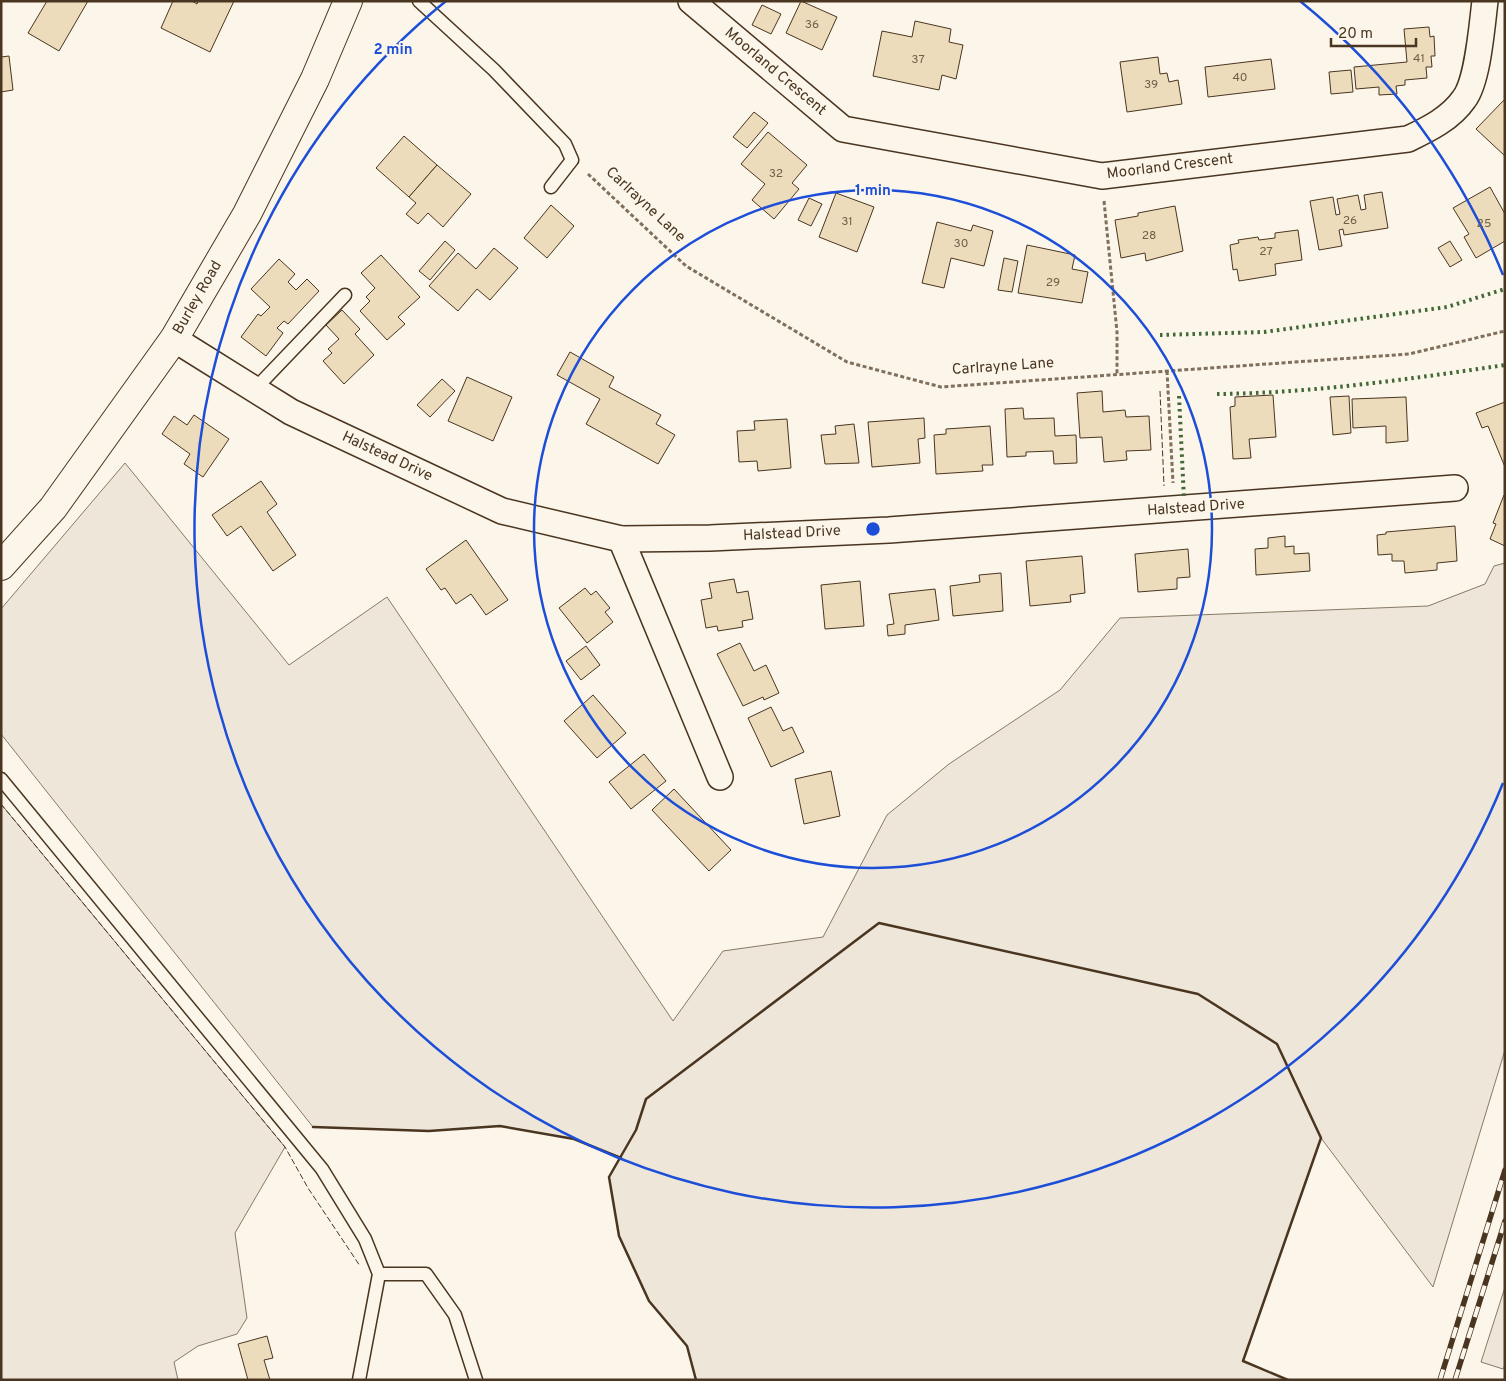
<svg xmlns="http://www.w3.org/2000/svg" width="1506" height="1381" font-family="Overpass,sans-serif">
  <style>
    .green { fill: #ede6d9; stroke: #887966 }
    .building { fill: #ecdcbc; stroke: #4a3520 }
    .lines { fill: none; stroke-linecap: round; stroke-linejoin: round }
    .service-casing { stroke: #4a3520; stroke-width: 15 }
    .minor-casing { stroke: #4a3520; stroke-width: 28 }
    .primary-casing { stroke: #4a3520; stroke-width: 30 }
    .path { stroke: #7f6f5c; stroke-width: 3; stroke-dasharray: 4 2.5; stroke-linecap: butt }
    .service { stroke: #fbf6e9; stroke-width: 12 }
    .minor { stroke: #fbf6e9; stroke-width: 25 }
    .primary { stroke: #fbf6e9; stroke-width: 28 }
    .rail-casing { stroke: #4a3520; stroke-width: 5.5 }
    .rail { stroke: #fbf6e9; stroke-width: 4; stroke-dasharray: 11; stroke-linecap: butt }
    .hedge { stroke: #436837; stroke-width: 4; stroke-dasharray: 2.5 4; stroke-linecap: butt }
    .fence { stroke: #4a3520; stroke-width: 1; stroke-dasharray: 6 2.5; stroke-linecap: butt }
    .wall { stroke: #4a3520; stroke-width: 2.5 }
    .ring { fill: none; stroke: #1d4ed8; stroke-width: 2.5 }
    .labels { text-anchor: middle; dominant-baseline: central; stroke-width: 4; stroke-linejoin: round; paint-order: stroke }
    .number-label { font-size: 12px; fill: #725f47 }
    .street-label { font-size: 15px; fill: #4a3520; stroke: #fbf6e9 }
    .centre { fill: #1d4ed8; stroke: #fbf6e9; stroke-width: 2.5 }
    .ring-label { font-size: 15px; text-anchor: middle; font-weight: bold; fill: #1d4ed8; stroke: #fbf6e9; stroke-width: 4; stroke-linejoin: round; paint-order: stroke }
  </style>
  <rect width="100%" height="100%" fill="#fbf6e9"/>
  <g class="green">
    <polygon points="125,463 289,665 387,597 673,1021 723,951 823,937 887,815 949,764 1060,690 1120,618 1428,606 1485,584 1494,566 1505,563 1505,1050 1433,1287 1321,1138 1243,1361 1288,1380 696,1380 687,1346 649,1301 619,1236 609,1177 620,1157 574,1139 500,1126 429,1131 313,1127 1,734 1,609"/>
    <polygon points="1,804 285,1147 235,1233 247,1318 237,1334 198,1346 174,1362 178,1380 1,1380"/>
    <polygon points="1505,1287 1505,1365 1503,1369 1481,1362"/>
  </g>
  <g class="building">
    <polygon points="47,1 88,1 59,51 28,33"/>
    <polygon points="173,1 192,1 197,4 198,1 234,1 210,52 161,28"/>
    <polygon points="801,1 837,17 822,50 786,33"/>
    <polygon points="762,5 781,14 771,34 752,25"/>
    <polygon points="915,21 951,29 949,42 963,45 956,79 942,75 939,90 873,76 882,31 912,37"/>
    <polygon points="1429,27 1430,37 1434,36 1435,56 1431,56 1432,67 1426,67 1427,78 1405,80 1405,85 1396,86 1397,94 1379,95 1379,87 1356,89 1354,67 1407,62 1404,29"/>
    <polygon points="9,56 13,90 1,92 1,57"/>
    <polygon points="1158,57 1160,74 1167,73 1169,82 1178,80 1182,104 1127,112 1120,62"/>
    <polygon points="1271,59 1275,89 1208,97 1205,67"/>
    <polygon points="1351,70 1353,92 1331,94 1329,72"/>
    <polygon points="1505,99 1505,156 1476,129"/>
    <polygon points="754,112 768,123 747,148 733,137"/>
    <polygon points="768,132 807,165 792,183 799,189 774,219 752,200 765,184 741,164"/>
    <polygon points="404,136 437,165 409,197 376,168"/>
    <polygon points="437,165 471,194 443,227 428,213 418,224 406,214 416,203 409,197"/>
    <polygon points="1490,187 1505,214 1505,241 1476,258 1464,237 1469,234 1453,208"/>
    <polygon points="1382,192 1388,228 1344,235 1343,229 1339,230 1342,246 1319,250 1310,201 1333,197 1336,215 1340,214 1337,199 1358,195 1361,210 1366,209 1364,195"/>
    <polygon points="836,193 874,207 857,252 819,237"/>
    <polygon points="809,198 822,204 811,226 798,220"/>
    <polygon points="551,205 574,226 547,258 524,238"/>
    <polygon points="1175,206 1183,251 1146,261 1145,253 1121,258 1115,220 1138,216 1138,213"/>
    <polygon points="937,222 971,231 973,225 993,231 984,266 951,258 944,288 922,283"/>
    <polygon points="1298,230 1302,260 1275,264 1276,275 1239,281 1237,269 1233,270 1230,245 1239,243 1238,240 1258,237 1259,240 1275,238 1275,233"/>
    <polygon points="445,241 455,250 430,280 419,271"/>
    <polygon points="1450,241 1462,260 1450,267 1438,248"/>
    <polygon points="1027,245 1075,255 1072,269 1088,272 1082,303 1018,293"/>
    <polygon points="494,248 518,268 490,300 477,289 458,311 429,286 458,253 476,269"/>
    <polygon points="381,255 420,297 398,317 405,324 387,340 360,311 370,301 366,297 375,288 361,273"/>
    <polygon points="1004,258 1018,261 1012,292 998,290"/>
    <polygon points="279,259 295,274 288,282 296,290 307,279 319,291 288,324 284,321 277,328 283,333 266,356 241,337 258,314 261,316 270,307 251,289"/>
    <polygon points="342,310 360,329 355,334 374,355 344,384 323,361 332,353 328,349 339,339 326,325"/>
    <polygon points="570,352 614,377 609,387 661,415 656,424 675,435 658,464 586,424 600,399 557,375"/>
    <polygon points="467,377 512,397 493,441 448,421"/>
    <polygon points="442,379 455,391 430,417 417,405"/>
    <polygon points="1102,391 1103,412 1125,410 1126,417 1149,416 1151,450 1126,451 1127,460 1104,462 1102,437 1080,438 1077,393"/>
    <polygon points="1273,395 1276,437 1249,439 1251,458 1233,459 1230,407 1235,406 1235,397"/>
    <polygon points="1349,396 1351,433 1333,435 1330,397"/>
    <polygon points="1406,397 1408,441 1386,443 1386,426 1353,428 1352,399"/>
    <polygon points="1505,402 1505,467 1488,426 1482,428 1476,413"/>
    <polygon points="1023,408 1024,419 1054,418 1055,436 1076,435 1077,463 1054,464 1053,451 1026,452 1026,456 1007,457 1005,409"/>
    <polygon points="194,415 229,439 203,477 184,464 190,454 162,434 174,416 187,425"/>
    <polygon points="924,418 925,438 918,439 920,463 872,467 868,422"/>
    <polygon points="787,419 791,468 758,471 757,461 739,462 737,431 755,430 754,421"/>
    <polygon points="854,424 859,463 825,464 821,435 836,434 835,426"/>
    <polygon points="990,426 993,465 982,465 983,471 936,474 934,435 946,434 946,429"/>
    <polygon points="261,481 277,504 267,512 296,555 273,571 241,526 227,536 212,515"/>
    <polygon points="1504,495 1505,496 1505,546 1490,539 1496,524 1493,523"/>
    <polygon points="1455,526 1457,561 1437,563 1437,570 1405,573 1404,561 1392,561 1392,554 1378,555 1377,535 1386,534 1386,532"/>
    <polygon points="1285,536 1285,547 1294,546 1294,554 1309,553 1310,571 1256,575 1255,549 1268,548 1268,538"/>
    <polygon points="466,540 508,600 486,615 471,594 456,604 445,588 441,590 426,569"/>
    <polygon points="1188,549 1190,577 1177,578 1177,589 1138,592 1135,554"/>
    <polygon points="1082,556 1085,593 1070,595 1071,602 1030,606 1026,561"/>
    <polygon points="1001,573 1003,611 953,616 950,586 980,582 979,575"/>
    <polygon points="734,579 737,593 748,591 753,619 742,621 743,627 718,631 717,626 706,628 701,600 712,598 709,583"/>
    <polygon points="860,581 864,626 825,629 821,585"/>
    <polygon points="585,588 591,595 596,591 610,608 605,612 613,622 587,643 559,608"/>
    <polygon points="935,589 939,620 905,625 905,634 888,636 887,625 894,624 889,594"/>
    <polygon points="740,643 754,671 766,665 779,693 764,700 763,697 743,706 717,654"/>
    <polygon points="586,646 600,665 581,680 566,661"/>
    <polygon points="593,695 626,733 597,758 564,721"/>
    <polygon points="771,707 783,731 792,727 804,752 771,767 748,718"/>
    <polygon points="644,754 666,781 631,809 609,782"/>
    <polygon points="831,771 840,816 804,824 795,779"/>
    <polygon points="674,789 731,850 709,871 652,810"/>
    <polygon points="267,1336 273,1358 264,1360 270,1380 248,1380 238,1344"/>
  </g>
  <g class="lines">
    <defs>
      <g id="service">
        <polyline points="419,1 494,70 565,144 572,160 551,187"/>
        <polyline points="255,389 345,295"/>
        <polyline points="1,779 322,1169 365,1239 379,1274 359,1380"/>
        <polyline points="379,1274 426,1274 455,1315 476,1380"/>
      </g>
      <g id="minor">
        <path d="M 691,1 L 843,129 L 1102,176 L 1408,139 C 1429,129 1451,118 1464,99 C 1478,81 1482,25 1485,1"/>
        <polyline points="174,339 291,412 502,511 621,539 710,538 889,530 1455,488"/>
        <polyline points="621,539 720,777"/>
      </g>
      <polyline id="primary" points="1,566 53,508 174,339 247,214 315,79 348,1"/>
    </defs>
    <use href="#service" class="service-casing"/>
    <use href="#minor" class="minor-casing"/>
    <use href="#primary" class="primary-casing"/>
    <g class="path">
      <polyline points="588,174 686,266 847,362 941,387 1409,354 1505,331"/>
      <polyline points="1104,201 1117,332 1117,375"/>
      <polyline points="1167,371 1173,483"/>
    </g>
    <use href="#service" class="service"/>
    <use href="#minor" class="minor"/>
    <use href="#primary" class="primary"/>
    <defs>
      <g id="rail">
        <polyline points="1440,1380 1505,1170"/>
        <polyline points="1455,1380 1505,1221"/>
      </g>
    </defs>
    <use href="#rail" class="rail-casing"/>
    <use href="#rail" class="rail"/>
    <g class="hedge">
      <polyline points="1160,335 1264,332 1447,307 1505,289"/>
      <path d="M 1217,394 C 1314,393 1410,379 1505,365"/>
      <polyline points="1179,396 1184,499"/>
    </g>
    <g class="fence">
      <polyline points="1160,391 1164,486"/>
      <polyline points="1,804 285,1147 308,1188 360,1266"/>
    </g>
    <g class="wall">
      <polyline points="313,1127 429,1131 500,1126 574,1139 621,1158"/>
      <polyline points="696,1380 687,1346 649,1301 619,1236 609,1177 636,1130 646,1099 879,923 1198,994 1277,1044 1321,1138 1243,1361 1288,1380"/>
    </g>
  </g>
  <g class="ring">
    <circle cx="873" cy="529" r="339"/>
    <path d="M1503 783A679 679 0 1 1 446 1M1300 1A679 679 0 0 1 1503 275"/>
  </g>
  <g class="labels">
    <g class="number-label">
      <text x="812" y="25">36</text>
      <text x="1419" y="59">41</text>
      <text x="918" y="60">37</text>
      <text x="1240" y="78">40</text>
      <text x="1151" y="85">39</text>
      <text x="776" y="174">32</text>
      <text x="1350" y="221">26</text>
      <text x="847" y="222">31</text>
      <text x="1484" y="224">25</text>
      <text x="1149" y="236">28</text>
      <text x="961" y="244">30</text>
      <text x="1266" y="252">27</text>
      <text x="1053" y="283">29</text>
    </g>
    <g class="street-label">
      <text transform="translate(775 72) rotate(40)">Moorland Crescent</text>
      <text transform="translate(1170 167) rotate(-7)">Moorland Crescent</text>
      <text transform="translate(645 205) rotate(43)">Carlrayne Lane</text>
      <text transform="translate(198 298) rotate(-60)">Burley Road</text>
      <text transform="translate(1003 367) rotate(-4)">Carlrayne Lane</text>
      <text transform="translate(387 457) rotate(25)">Halstead Drive</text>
      <text transform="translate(1196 508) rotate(-4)">Halstead Drive</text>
      <text transform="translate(792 534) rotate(-3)">Halstead Drive</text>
    </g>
  </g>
  <circle cx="873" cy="529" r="8" class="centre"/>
  <g class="ring-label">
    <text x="393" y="54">2 min</text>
    <text x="873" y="195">1 min</text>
  </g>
  <rect width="1506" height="1381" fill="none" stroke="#4a3520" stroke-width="5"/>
  <path d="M1331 38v8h85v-8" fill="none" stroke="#4a3520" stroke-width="2.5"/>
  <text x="1338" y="38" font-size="15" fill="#4a3520" stroke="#fbf6e9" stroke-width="4" paint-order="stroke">20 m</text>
</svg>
